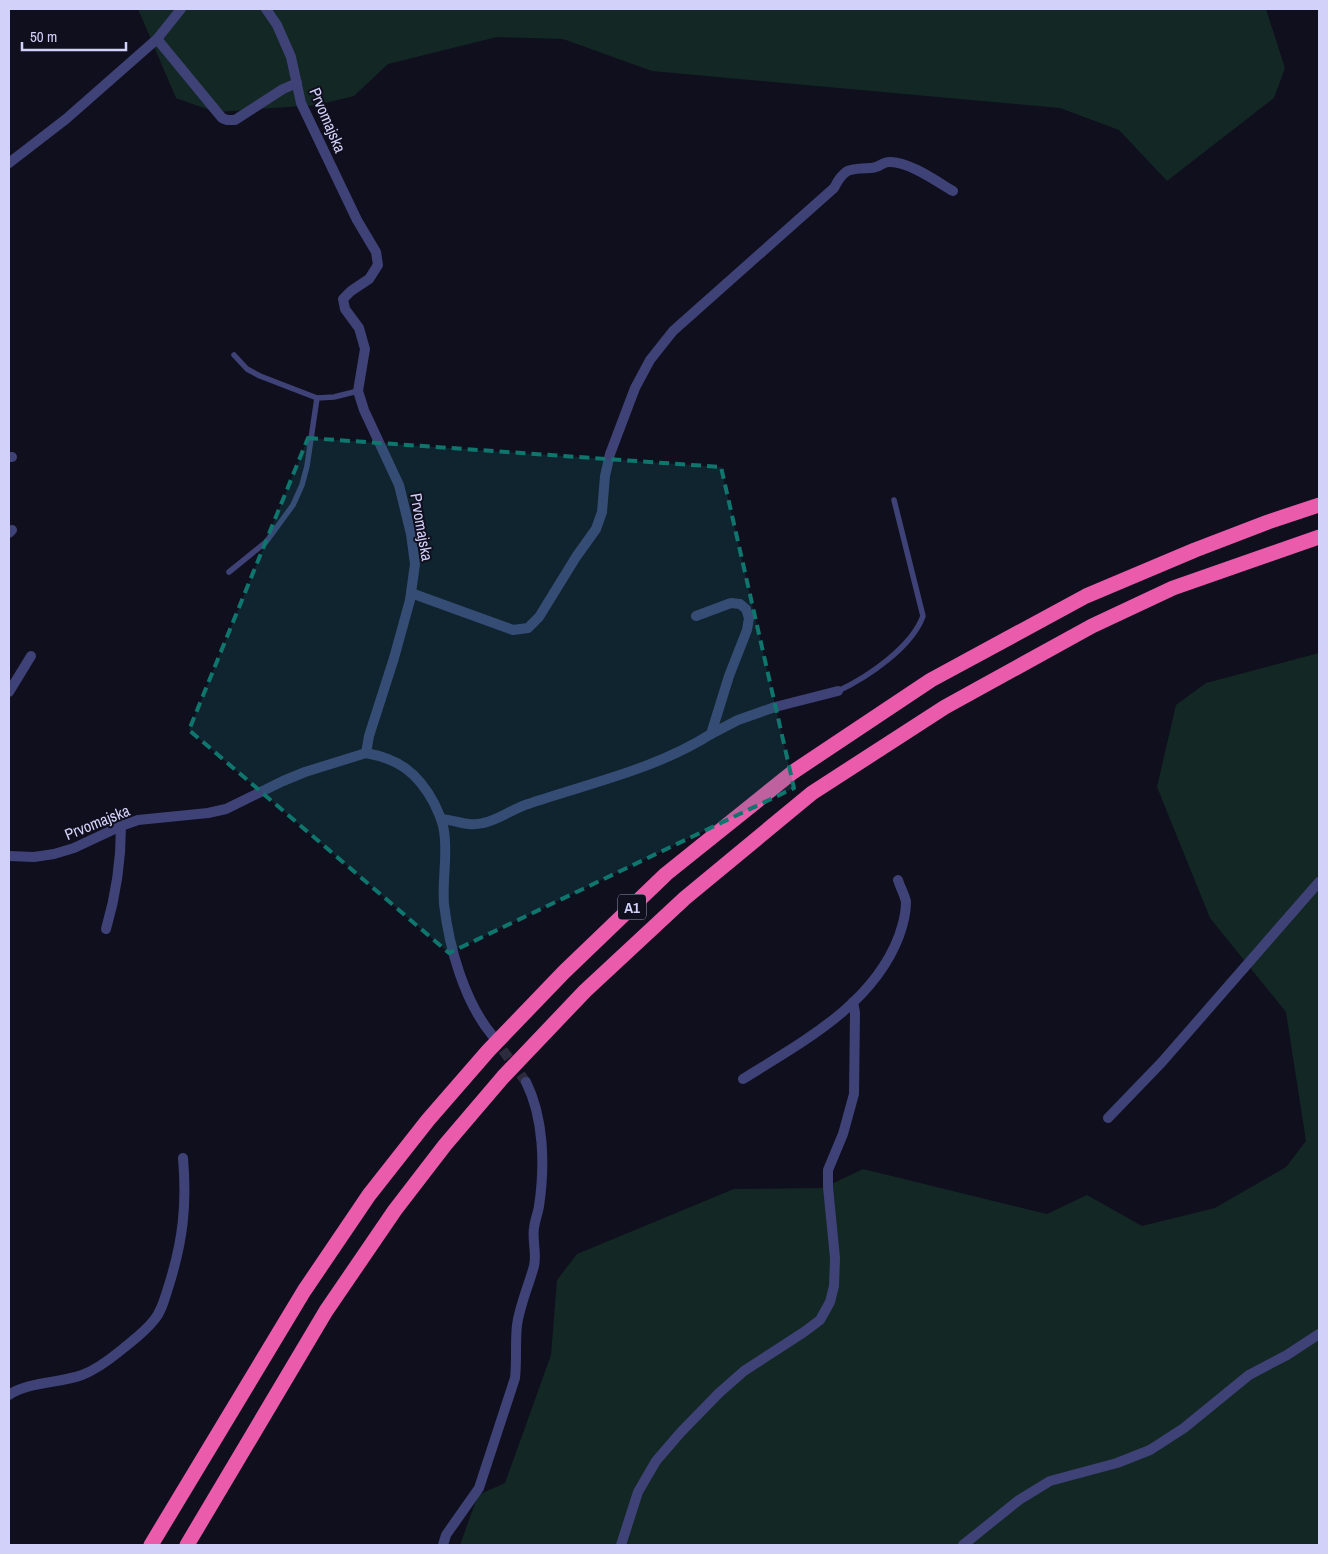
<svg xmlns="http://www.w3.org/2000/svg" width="1328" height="1554" font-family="'Archivo Narrow',sans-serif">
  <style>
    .green { fill: #132724 }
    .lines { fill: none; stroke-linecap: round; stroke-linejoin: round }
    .street-tunnel { stroke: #2d2c3f; stroke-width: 10; stroke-dasharray: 10 5; stroke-linecap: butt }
    .lane { stroke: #3f4277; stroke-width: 5.5 }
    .street { stroke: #3f4277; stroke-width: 10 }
    .highway { stroke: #eb5bac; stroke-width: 15 }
    .marked { fill: #0f766e; fill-opacity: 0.2; stroke: #0f766e; stroke-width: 4; stroke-dasharray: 10 6; stroke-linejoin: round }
    .labels { text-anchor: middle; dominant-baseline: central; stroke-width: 4; stroke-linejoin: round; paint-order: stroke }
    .shield { fill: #100f1e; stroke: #9897b7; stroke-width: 1 }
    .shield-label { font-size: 15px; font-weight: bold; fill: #d2d1f9 }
    .street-label { font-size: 16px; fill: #d2d1f9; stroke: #100f1e }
  </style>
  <rect width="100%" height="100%" fill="#100f1e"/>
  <g class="green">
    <polygon points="138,9 1266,9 1285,68 1274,98 1167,181 1119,130 1060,108 652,71 563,39 497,37 388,64 354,96 317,105 215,112 176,98"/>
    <polygon points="1319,653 1319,1545 460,1545 478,1495 505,1483 551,1355 557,1280 577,1254 734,1189 823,1188 863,1169 1047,1214 1087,1195 1142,1226 1215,1208 1286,1167 1306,1141 1286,1012 1210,918 1157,787 1176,705 1206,683"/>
  </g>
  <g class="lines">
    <polyline class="street-tunnel" points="494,1038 526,1082"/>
    <g class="lane">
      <polyline points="234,355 247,369 260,376 317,398 334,397 358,391"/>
      <polyline points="229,572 266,542 293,505 302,485 307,466 317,398"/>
      <path d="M 838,691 C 868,677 912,647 923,616 L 894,500"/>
    </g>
    <g class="street">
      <polyline points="157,39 222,118 227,120 235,120 283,89 297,83"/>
      <polyline points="9,163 66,119 157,39 181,9"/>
      <polyline points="9,457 12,457"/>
      <polyline points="9,533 12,530"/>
      <path d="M 411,593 L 513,630 L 528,628 L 539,617 L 576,557 L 596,529 L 602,512 L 605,476 L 610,454 L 635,388 L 650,360 L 673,331 L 834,188 C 845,167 850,169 871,168 C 879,168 882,162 889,162 C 908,161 936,181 953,191"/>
      <polyline points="9,692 31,656"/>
      <polyline points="711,734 738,720 775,707 838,691"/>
      <path d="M 366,753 C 399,759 418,773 434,803 C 438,812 443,821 444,831 C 448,855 442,880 444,904 C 449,947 464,1001 492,1035"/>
      <path d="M 441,819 C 456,820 467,827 483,823 C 499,820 512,809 528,804 C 590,783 656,769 711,734 L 729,676 L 747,630 L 749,618 L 746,609 L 740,604 L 731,603 L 696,616"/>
      <polyline points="9,856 34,857 54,854 74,848 121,826 138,820 208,813 226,809 283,781 305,772 366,753 369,736 394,658 410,600 415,564 411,534 399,485 364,410 358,391 365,349 359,328 345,309 343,299 351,291 369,279 378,265 376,252 357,220 301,103 291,57 277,25 266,9"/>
      <path d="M 106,929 C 116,895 121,861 121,826"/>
      <path d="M 743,1079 C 802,1042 873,1005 899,936 C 903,925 906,914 906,902 C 905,895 900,887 898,880"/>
      <polyline points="1108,1118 1162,1062 1319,882"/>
      <path d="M 9,1395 C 27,1382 60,1383 82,1375 C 95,1370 109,1360 120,1351 C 132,1341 145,1332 154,1320 C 162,1311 165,1297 169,1285 C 183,1240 187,1205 183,1158"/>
      <path d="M 443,1545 L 446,1535 L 479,1488 L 515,1378 C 517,1360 515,1342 517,1325 C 520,1304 529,1285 534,1266 C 537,1254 532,1240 534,1228 C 535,1220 538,1213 539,1206 C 545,1166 544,1118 526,1082"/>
      <polyline points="621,1545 638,1492 656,1461 681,1432 719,1393 744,1371 804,1332 820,1320 830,1302 834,1286 835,1258 828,1187 828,1170 843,1134 854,1094 855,1013 853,1002"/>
      <polyline points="963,1545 1019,1500 1050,1481 1117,1463 1150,1450 1184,1428 1249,1375 1287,1355 1319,1334"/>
    </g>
    <g class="highway">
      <polyline points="151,1545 304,1291 369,1195 428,1120 488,1051 564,972 666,874 793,772 931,680 1086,596 1195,550 1268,522 1319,505"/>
      <polyline points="187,1545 326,1311 395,1210 445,1145 503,1077 585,991 685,898 812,793 945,707 1092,626 1173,588 1319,537"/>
    </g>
  </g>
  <path class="marked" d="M 308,438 L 721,467 L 794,788 L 449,953 L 189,730 Z"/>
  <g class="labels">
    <rect class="shield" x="618" y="894.5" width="28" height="25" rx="4"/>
    <g class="shield-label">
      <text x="632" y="907">A1</text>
    </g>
    <g class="street-label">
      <text transform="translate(328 120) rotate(67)">Prvomajska</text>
      <text transform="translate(422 527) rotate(80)">Prvomajska</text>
      <text transform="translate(97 822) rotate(-22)">Prvomajska</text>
    </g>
  </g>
  <rect width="1328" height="1554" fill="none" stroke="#d2d1f9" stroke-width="20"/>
  <path d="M22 42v8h104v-8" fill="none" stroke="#d2d1f9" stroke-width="2.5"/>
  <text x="30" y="42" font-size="15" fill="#d2d1f9" stroke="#100f1e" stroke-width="4" paint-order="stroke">50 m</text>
</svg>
